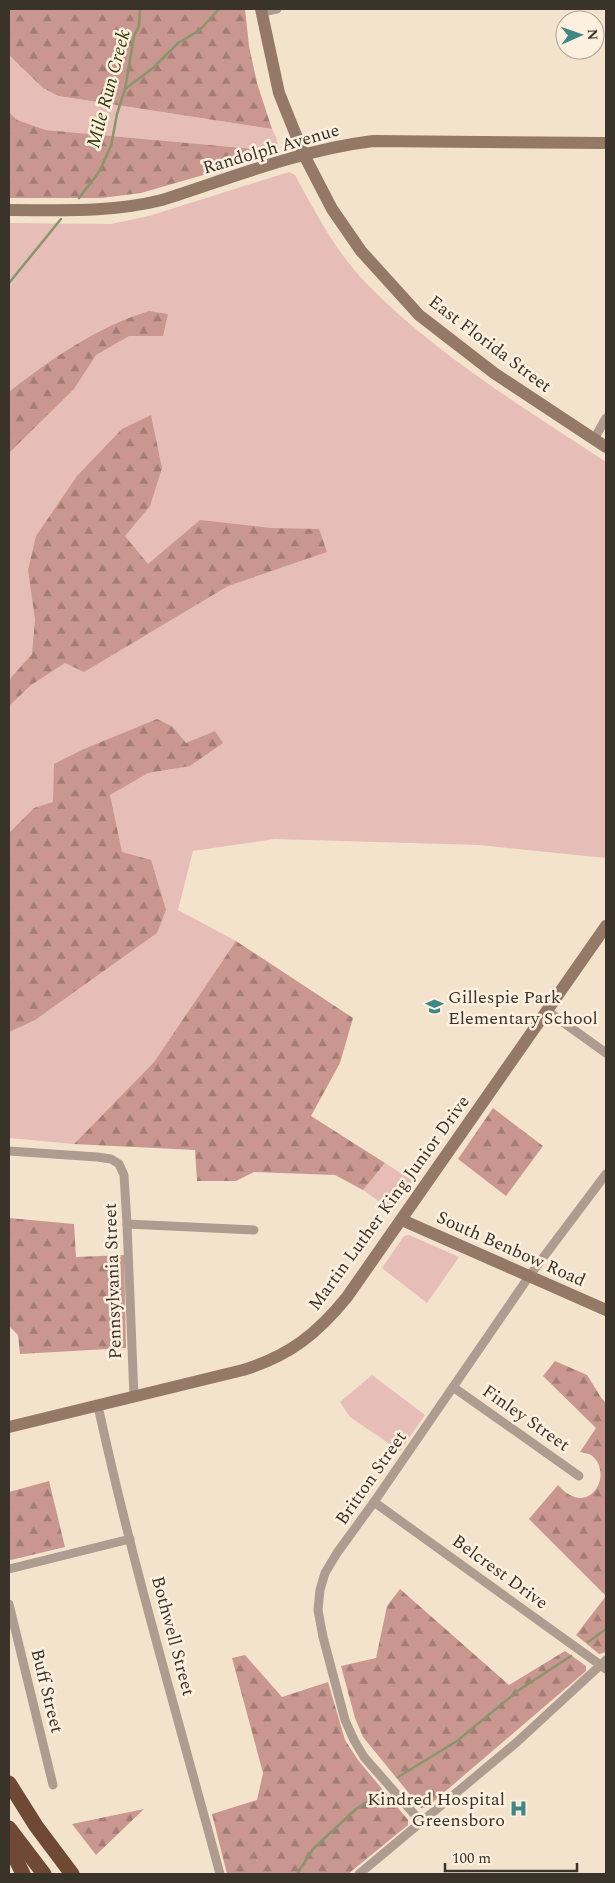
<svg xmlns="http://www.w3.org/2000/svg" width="615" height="1883" font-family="Spectral,serif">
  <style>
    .green { fill: #e7bdb7 }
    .forest { fill: url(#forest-firs) }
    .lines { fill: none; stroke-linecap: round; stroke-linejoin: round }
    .stream { stroke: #89966c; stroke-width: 2.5 }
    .street { stroke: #af9c91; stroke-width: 9 }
    .secondary { stroke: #947968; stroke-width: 12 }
    .highway { stroke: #6f4933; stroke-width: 15 }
    .labels { text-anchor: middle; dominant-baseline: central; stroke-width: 5; stroke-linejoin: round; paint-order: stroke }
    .street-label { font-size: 18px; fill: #39332a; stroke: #fef0df }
    .poi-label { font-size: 18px; fill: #39332a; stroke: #fef0df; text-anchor: start }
    .water-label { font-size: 19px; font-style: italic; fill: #333e0c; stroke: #fef0df }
  </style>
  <defs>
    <pattern id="forest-firs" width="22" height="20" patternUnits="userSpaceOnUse" patternTransform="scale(1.25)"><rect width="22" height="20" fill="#c99790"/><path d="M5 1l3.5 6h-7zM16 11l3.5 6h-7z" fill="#a47c76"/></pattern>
  </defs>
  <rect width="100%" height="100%" fill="#f3e3cd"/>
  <g class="green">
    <path d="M 9,55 L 43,88 L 58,96 L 272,129 C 281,146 281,152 262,158 L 254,149 L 46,130 L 17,120 L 9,112 Z"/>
    <path d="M 289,172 L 295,175 C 315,212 336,252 366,283 C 436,355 523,407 606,462 L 606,858 L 479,845 L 274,839 L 193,851 L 178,910 L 236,941 L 154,1062 L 74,1144 L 9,1138 L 9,223 L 111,224 L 149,216 Z"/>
    <polygon points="385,1163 413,1181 393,1211 363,1190"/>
    <polygon points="409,1235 459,1257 427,1303 382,1268 404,1236"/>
    <polygon points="372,1375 425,1415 400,1451 350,1417 340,1402"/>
  </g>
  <g class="forest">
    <polygon points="9,9 245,9 249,46 257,83 272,129 58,96 43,88 9,55"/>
    <polygon points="9,112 17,120 46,130 254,149 262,158 141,193 101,198 9,198"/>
    <path d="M 149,311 L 168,314 L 163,336 L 129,336 L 96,355 L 74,389 L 9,453 L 9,392 C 51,359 97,327 149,311 Z"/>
    <polygon points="151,415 162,468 150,506 125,536 148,564 200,520 271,528 319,529 327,552 228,586 84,672 65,663 31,685 9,706 9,680 32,654 35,619 28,570 36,536 77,476 122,429"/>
    <polygon points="157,719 173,727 186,743 215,731 223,743 190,766 148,773 110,795 122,852 151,860 166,910 157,933 35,1020 9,1032 9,833 34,808 53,802 54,764 84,749"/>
    <polygon points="236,941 353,1018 340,1063 311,1116 385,1163 363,1190 335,1175 254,1172 236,1181 197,1181 195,1150 74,1144 154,1062"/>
    <polygon points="493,1108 543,1146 506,1196 458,1159"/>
    <polygon points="9,1218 74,1224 76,1257 124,1255 126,1348 20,1354 18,1335 9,1326"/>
    <path d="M 555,1361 L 587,1375 L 602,1399 L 606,1403 L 606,1596 L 529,1519 L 558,1485 C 590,1521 615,1472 591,1455 C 588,1453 583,1453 580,1452 L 596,1428 L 543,1376 Z"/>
    <polygon points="49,1481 65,1547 11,1560 9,1559 9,1492"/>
    <polygon points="400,1589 509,1685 565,1651 586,1666 586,1671 427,1807 421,1808 363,1737 355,1718 341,1666 376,1658 387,1606"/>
    <polygon points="606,1596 606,1652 599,1654 576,1635"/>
    <polygon points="245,1655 282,1697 328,1682 345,1740 358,1760 408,1820 408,1825 348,1874 227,1874 212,1814 257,1800 263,1773 232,1658"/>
    <polygon points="144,1809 96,1855 72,1824"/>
  </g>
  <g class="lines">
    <g class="stream">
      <polyline points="125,89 153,68 178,43 200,30 219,9"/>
      <polyline points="79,198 99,172 111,146 117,114 125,89 134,36 139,26 140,9"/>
      <polyline points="9,283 61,219"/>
      <polyline points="588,1642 606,1629"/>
      <polyline points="398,1777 457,1741 519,1690 571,1656"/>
      <polyline points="297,1874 313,1849 356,1809 382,1792"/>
    </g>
    <g class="street">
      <polyline points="262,12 277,9"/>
      <polyline points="594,439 606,418"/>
      <polyline points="546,1010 606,1053"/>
      <polyline points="9,1151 97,1157 111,1159 119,1164 124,1175 127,1224 134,1397"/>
      <polyline points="127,1224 254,1230"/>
      <polyline points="453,1387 579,1476"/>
      <path d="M 98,1406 C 132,1563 178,1718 220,1874"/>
      <polyline points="374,1502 606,1669"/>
      <polyline points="9,1569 130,1539"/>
      <polyline points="9,1604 53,1785"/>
      <polyline points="422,1823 364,1757 354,1740 345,1720 323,1637 318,1610 320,1590 325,1573 337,1553 374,1502 530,1275 606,1174"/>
      <polyline points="359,1874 517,1742 606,1660"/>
    </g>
    <g class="secondary">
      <polyline points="261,9 279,93 304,155 332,209 361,251 419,315 494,373 606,447"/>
      <path d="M 9,210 C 62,210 109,213 162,200 C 231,178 300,150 373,141 L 606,143"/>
      <polyline points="402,1220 606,1310"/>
      <path d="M 9,1427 L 243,1370 C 289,1356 317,1334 347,1297 L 606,926"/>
    </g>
    <g class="highway">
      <polyline points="9,1783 36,1826 72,1874"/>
      <polyline points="9,1828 44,1874"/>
      <polyline points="9,1845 23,1874"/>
    </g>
  </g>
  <defs>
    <symbol id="school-bare" viewBox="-9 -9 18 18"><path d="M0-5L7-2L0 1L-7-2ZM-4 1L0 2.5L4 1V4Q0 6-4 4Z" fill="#3f8784" stroke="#fef0df" stroke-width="2.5" paint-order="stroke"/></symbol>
    <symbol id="hospital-bare" viewBox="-9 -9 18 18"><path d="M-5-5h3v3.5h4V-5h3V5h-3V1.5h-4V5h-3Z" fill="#3f8784" stroke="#fef0df" stroke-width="2.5" paint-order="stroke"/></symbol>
  </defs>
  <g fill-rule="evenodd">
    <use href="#school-bare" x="422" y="994" width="25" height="25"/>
    <use href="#hospital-bare" x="506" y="1796" width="25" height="25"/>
  </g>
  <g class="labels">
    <g class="street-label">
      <text transform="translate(271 149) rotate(-16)">Randolph Avenue</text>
      <text transform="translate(490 344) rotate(37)">East Florida Street</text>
      <text transform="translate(389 1203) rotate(-54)">Martin Luther King Junior Drive</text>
      <text transform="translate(511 1249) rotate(24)">South Benbow Road</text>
      <text transform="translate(113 1281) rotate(-92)">Pennsylvania Street</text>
      <text transform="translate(526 1418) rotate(35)">Finley Street</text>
      <text transform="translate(371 1478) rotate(-55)">Britton Street</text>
      <text transform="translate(500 1572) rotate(36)">Belcrest Drive</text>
      <text transform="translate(173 1636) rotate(75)">Bothwell Street</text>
      <text transform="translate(47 1691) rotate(76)">Buff Street</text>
    </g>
    <g class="poi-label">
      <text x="448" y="997">Gillespie Park<tspan x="448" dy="21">Elementary School</tspan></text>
      <text x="505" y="1799" text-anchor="end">Kindred Hospital<tspan x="505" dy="21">Greensboro</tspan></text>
    </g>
    <g class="water-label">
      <text transform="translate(109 89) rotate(-75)">Mile Run Creek</text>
    </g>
  </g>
  <rect width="615" height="1883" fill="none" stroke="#39332a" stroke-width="20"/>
  <g transform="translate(580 35) rotate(88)"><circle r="24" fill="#fef0df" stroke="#afa497"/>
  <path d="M0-4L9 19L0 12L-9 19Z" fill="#3f8784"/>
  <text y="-8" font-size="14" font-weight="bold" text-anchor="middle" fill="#39332a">N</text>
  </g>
  <path d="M445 1863v8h132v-8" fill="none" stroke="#39332a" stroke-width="2.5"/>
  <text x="452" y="1863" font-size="15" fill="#39332a" stroke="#fef0df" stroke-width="4" paint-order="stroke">100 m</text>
</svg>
